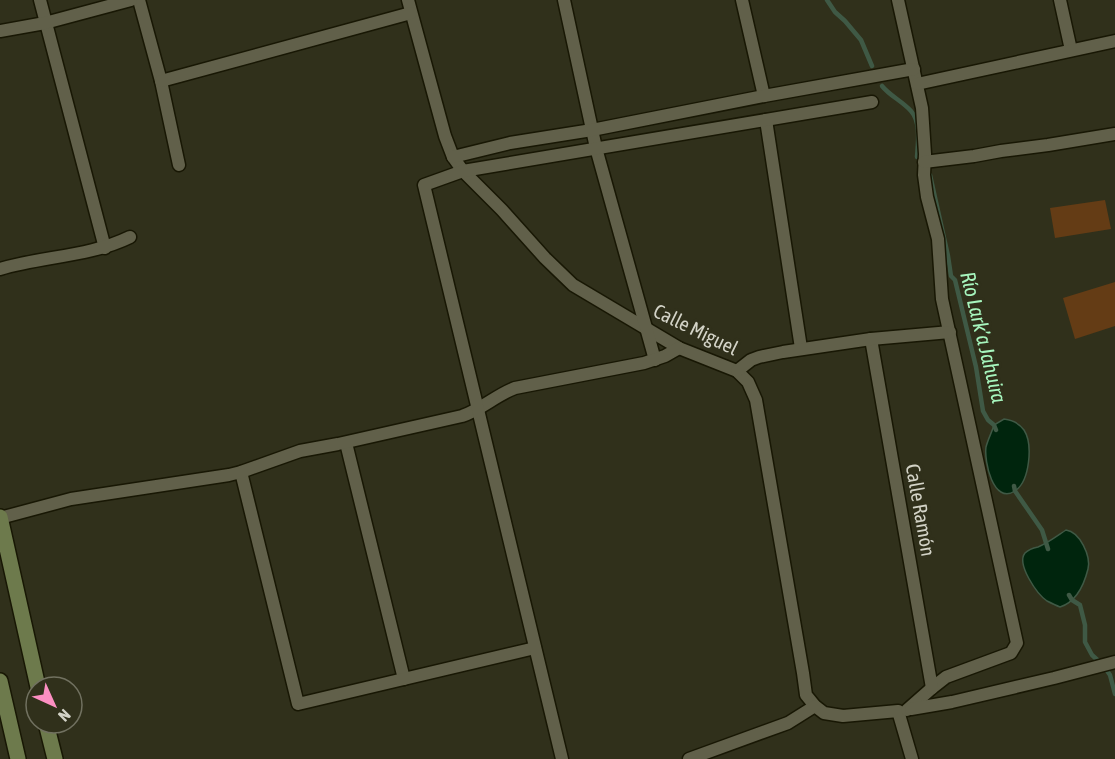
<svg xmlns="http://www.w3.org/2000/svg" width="1115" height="759" font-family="'Asap Condensed',sans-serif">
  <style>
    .green { fill: #643c15 }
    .water { fill: #00250d; stroke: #3f5945; stroke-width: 1.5 }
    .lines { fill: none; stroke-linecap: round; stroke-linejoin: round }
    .stream { stroke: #3f5945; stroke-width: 4.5 }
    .street-casing { stroke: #181704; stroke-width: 15 }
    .secondary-casing { stroke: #181704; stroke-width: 18 }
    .street { stroke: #61604a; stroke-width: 12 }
    .secondary { stroke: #6d7a4c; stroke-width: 15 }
    .labels { text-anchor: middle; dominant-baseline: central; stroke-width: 6; stroke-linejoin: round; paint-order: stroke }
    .street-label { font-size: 20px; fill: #d3d3c7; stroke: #30301b }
    .water-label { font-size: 21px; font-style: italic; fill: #a7f6be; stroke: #30301b }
  </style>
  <rect width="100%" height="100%" fill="#30301b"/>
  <g class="green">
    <polygon points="1105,200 1111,229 1055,238 1050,208"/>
    <polygon points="1115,282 1115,326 1075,339 1063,298"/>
  </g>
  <g class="water">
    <path d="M 1004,419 C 1012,420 1019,423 1024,430 C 1033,444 1030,481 1015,491 C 993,505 984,461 986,447 C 988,439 992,432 994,425 Z"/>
    <path d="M 1066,530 C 1080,532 1091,556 1088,569 C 1084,585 1076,602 1060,607 C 1055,605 1051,603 1047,601 C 1037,594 1016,564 1025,553 C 1029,549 1033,548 1038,547 C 1048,543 1057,536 1066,530 Z"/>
  </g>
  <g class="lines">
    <g class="stream">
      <polyline points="827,0 835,12 845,21 861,40 872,66"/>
      <path d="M 882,86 C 890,96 902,101 911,111 C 921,122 918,143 917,157"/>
      <polyline points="930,175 948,256 951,276 955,280 976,367 983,411 988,420 994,425 996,430"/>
      <polyline points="1014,486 1015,491 1042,530 1048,549"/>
      <polyline points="1069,595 1072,600 1080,605 1085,625 1085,642 1092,655 1103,665 1110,675 1115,694"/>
    </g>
    <defs>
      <g id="street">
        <polyline points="40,0 105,248"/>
        <polyline points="139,0 161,81 179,165"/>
        <polyline points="408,0 445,136 453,157 463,171 502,210 545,258 573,285 679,348 737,371 748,382 756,400 803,673 806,695 815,706 824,713 843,716 898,711 912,759"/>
        <polyline points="564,0 596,148 655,360"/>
        <polyline points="742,0 764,96"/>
        <polyline points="898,0 922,108 925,154 924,175 927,197 938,239 942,299 1017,643 1011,653 946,677 932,688 907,710"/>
        <polyline points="1060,0 1071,50"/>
        <polyline points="0,31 45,23 131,0"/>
        <polyline points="161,81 411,13"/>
        <polyline points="917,84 1115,41"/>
        <polyline points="766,120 801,348"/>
        <polyline points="453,157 510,143 592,130 764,96 914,69"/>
        <polyline points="924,162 974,156 1001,151 1048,145 1115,134"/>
        <path d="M 0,269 C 43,256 89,257 130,237"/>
        <polyline points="871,339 932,688"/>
        <polyline points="737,371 751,360 759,357 783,352 871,339 950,332"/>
        <polyline points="346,443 404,679"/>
        <polyline points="241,472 298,704 535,648"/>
        <path d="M 0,518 L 71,499 L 229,475 L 241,472 L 300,451 L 338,444 L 462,416 C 481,410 496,395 515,388 L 644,363 L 665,356 L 679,348"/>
        <polyline points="911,709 952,702 1054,678 1115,662"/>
        <polyline points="562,759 424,185 463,171 872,102"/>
        <polyline points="689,759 788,723 815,706"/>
      </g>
      <g id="secondary">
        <polyline points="0,517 38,687"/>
        <polyline points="0,681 18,759"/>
        <polyline points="46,723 55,759"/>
      </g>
    </defs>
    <use href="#street" class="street-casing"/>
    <use href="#secondary" class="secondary-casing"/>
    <use href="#street" class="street"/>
    <use href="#secondary" class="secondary"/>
  </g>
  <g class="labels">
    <g class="street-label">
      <text transform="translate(696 329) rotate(26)">Calle Miguel</text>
      <text transform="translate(921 510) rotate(80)">Calle Ramón</text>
    </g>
    <g class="water-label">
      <text transform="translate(984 337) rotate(76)">Río Lark’a Jahuira</text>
    </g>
  </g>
  <g transform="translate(54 705) rotate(135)"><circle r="28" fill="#30301b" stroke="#717160" stroke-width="1.5"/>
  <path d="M0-4.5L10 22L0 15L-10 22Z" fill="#fc8fc2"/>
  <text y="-9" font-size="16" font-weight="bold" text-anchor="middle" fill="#d3d3c7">N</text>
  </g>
</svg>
